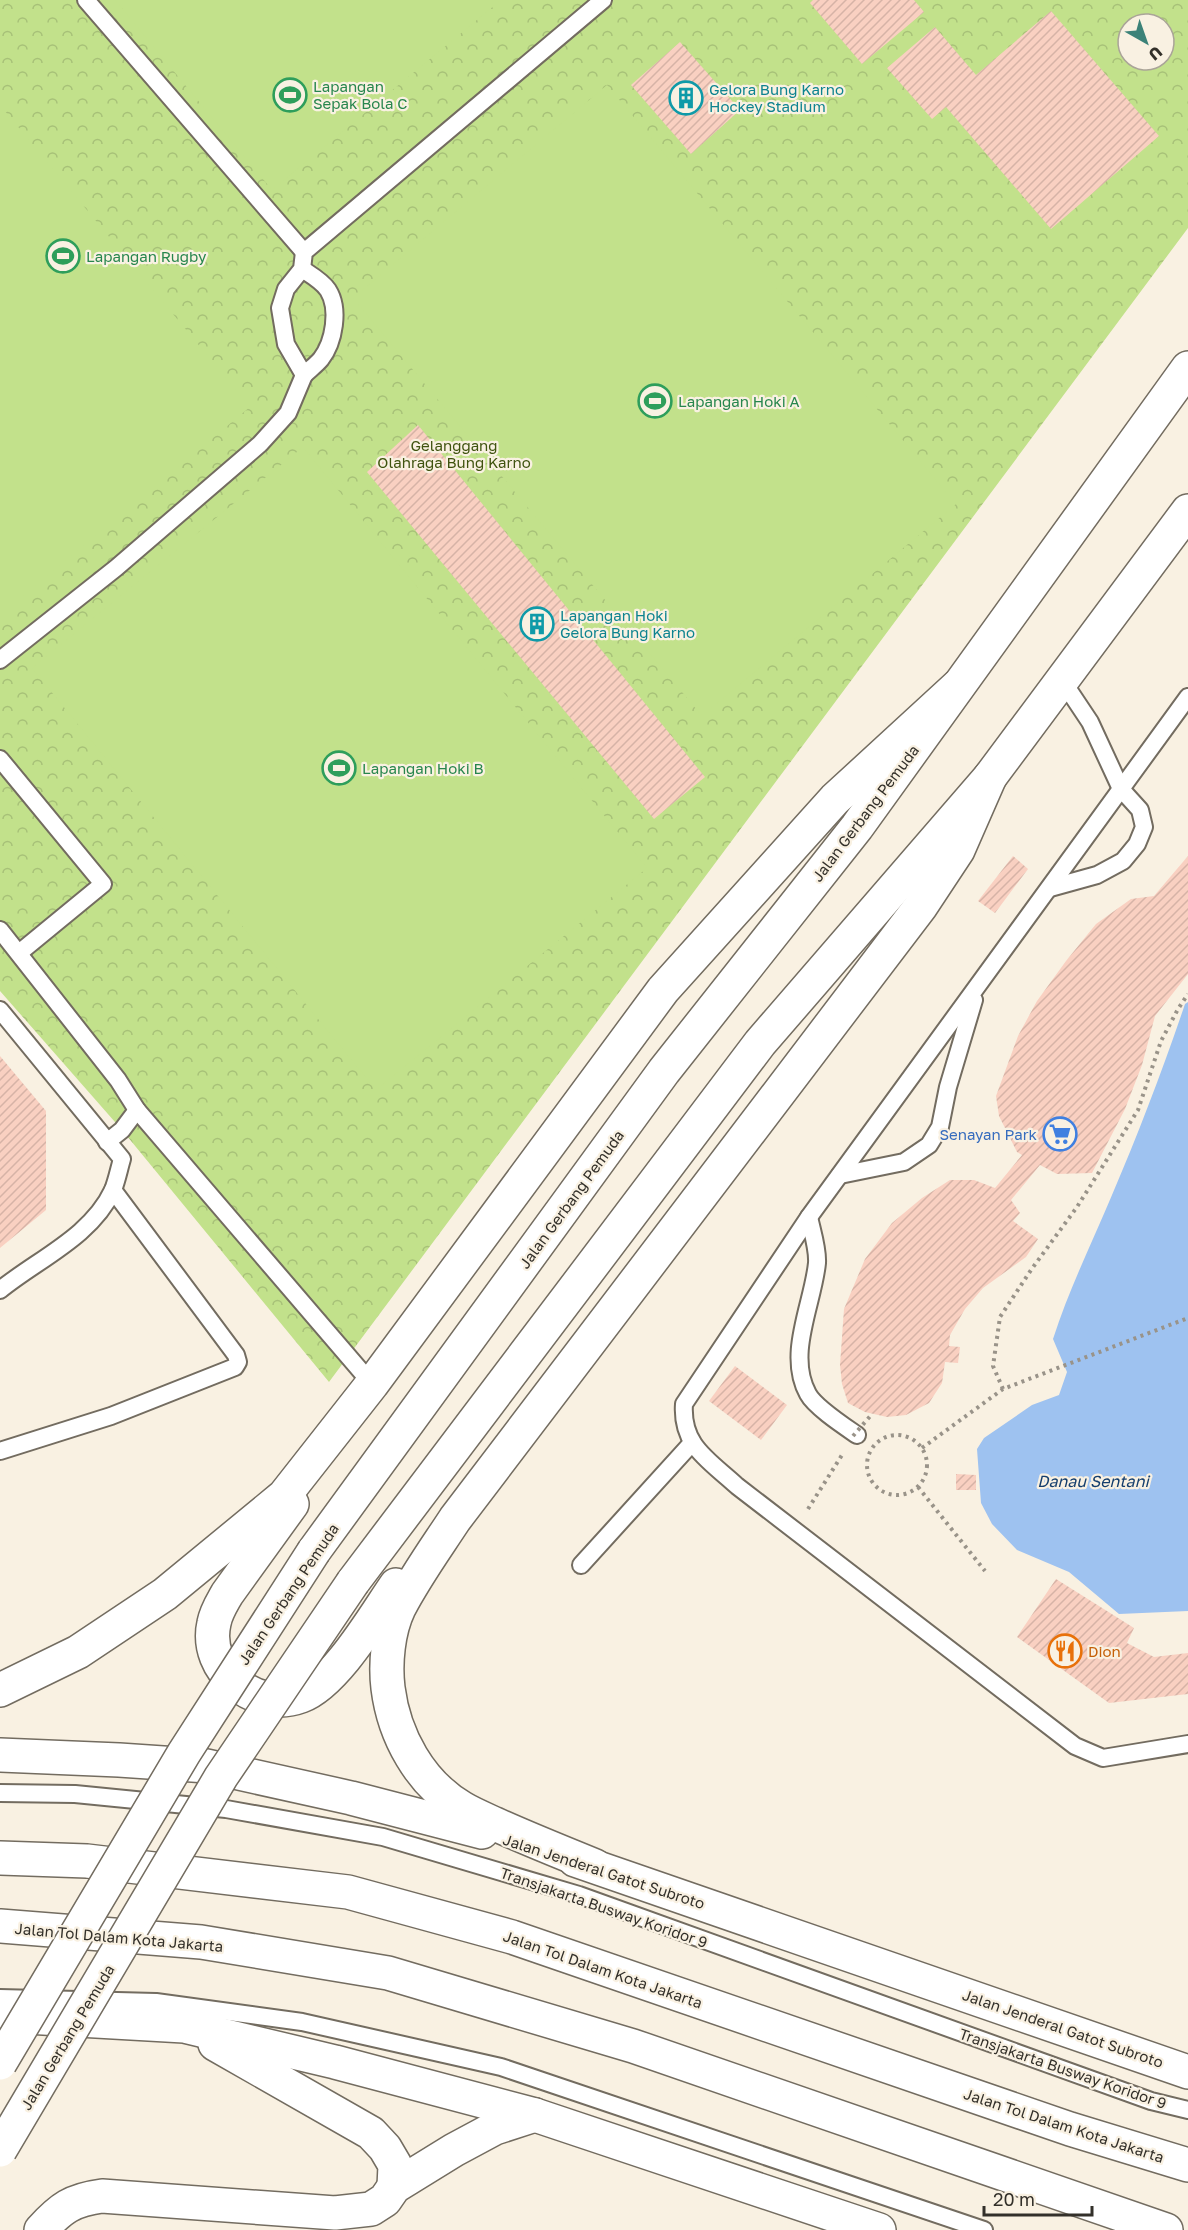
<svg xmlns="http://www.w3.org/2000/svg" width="1188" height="2230" font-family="'Golos Text',sans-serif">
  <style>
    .park { fill: url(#park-crowns); fill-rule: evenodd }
    .garden { fill: #c2e18b }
    .water { fill: #9ec2f0 }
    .building { fill: url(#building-hatch) }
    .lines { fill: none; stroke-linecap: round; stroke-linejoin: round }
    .service-casing { stroke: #736c60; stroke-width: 20 }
    .primary-casing { stroke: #736c60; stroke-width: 36 }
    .trunk-casing { stroke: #736c60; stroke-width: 36 }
    .motorway-casing { stroke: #736c60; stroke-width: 36 }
    .path { stroke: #999389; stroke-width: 4; stroke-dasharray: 3 4.5; stroke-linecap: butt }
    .service { stroke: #fff; stroke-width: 16 }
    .primary { stroke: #fff; stroke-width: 33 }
    .trunk { stroke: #fff; stroke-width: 33 }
    .motorway { stroke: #fff; stroke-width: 33 }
    .primary-bridge-casing { stroke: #736c60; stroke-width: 36; stroke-linecap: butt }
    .path-bridge { stroke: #999389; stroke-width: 4; stroke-dasharray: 3 4.5; stroke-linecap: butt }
    .primary-bridge { stroke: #fff; stroke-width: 33 }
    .labels { text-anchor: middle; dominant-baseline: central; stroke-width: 4.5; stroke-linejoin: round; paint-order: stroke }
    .leisure-label { font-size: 15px; fill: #27864d; stroke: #f9f1e2; text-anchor: start }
    .culture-label { font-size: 15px; fill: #0d838f; stroke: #f9f1e2; text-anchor: start }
    .park-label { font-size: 15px; fill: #3f530f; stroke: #f9f1e2 }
    .street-label { font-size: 15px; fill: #33302a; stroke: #f9f1e2 }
    .shop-label { font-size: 15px; fill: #366cbe; stroke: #f9f1e2; text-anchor: end }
    .food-label { font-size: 15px; fill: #c56008; stroke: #f9f1e2; text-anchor: start }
    .water-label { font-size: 16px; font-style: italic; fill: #143e6d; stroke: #f9f1e2 }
  </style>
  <defs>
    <pattern id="park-crowns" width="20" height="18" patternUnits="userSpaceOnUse" patternTransform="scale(1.5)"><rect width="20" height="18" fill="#c2e18b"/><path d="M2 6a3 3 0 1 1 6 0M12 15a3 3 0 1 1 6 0" fill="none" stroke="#a7c178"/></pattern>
    <pattern id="building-hatch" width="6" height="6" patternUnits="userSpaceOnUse" patternTransform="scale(1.5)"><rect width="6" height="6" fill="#f9d0c1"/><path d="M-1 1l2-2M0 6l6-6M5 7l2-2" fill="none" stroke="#d6b3a6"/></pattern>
  </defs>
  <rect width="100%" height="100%" fill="#f9f1e2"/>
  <path class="park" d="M 0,0 L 1188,0 L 1188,228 L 329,1382 L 122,1130 L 0,991 ZM 1128,24 L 1164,24 L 1164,60 L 1128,60 Z"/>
  <g class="garden">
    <polygon points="115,0 501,0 272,190"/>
    <polygon points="607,85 956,504 702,716 353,298"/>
    <polygon points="0,105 250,407 0,615"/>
    <polygon points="303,447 647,868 376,1090 32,668"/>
  </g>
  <path class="water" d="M 1188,1002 L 1188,1611 L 1119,1614 L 1069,1572 L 1017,1550 L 992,1524 L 981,1503 L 977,1449 L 984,1438 L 1032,1405 L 1059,1395 L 1067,1372 L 1053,1339 C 1069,1289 1092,1243 1112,1195 C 1139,1132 1163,1069 1185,1004 Z"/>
  <g class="building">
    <polygon points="813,0 914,0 924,12 862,64 810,3"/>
    <polygon points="1051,11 1159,136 1051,229 946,107 932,119 887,68 935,27 976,75"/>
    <polygon points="680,42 740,110 691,154 631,85"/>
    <polygon points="418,425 705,777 654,819 367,472"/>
    <polygon points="1013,856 1028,869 995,913 978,901"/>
    <polygon points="1188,856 1188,974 1155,1016 1142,1065 1125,1109 1092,1173 1057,1174 1040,1165 1011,1200 1020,1213 1013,1221 1038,1239 1026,1257 983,1288 965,1309 950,1335 949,1346 960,1347 958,1363 945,1362 942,1383 929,1403 906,1415 887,1417 865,1412 848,1403 842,1384 840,1365 844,1309 865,1259 892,1223 922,1198 950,1180 974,1180 995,1188 1022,1155 1017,1152 999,1116 996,1096 1018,1036 1037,1001 1066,961 1096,924 1131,899 1154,896"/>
    <polygon points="0,1056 46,1111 46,1210 0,1248"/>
    <polygon points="735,1366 787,1405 761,1440 709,1401"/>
    <polygon points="956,1474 976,1475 976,1490 956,1490"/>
    <polygon points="1056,1579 1134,1628 1127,1643 1154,1657 1188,1653 1188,1694 1109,1703 1017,1637"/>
  </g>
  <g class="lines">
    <defs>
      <g id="service">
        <polyline points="86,0 304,252"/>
        <path d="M 302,269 C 311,275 322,281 328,290 C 340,309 334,342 321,359 C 316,365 309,370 304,375"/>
        <polyline points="0,660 116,568 260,444 288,413 304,375 286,344 280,308 286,289 302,269 304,252 603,0"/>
        <path d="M 1188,697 L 809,1217 L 684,1404 C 681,1446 709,1460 737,1486 L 1075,1746 L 1103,1758 L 1188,1744"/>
        <polyline points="0,759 103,884 19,953"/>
        <polyline points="1050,888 1097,875 1123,861 1137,844 1144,827 1140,810 1121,789 1090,722 1062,680"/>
        <polyline points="0,930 118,1080 137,1110 372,1384"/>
        <path d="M 0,1010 L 122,1159 C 119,1169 117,1180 113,1190 C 91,1237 38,1259 0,1290"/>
        <polyline points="107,1142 122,1130 137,1110"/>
        <polyline points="840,1175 904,1162 929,1145 940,1127 948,1087 974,1000"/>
        <path d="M 809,1217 C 812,1231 818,1249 817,1263 C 813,1304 786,1354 808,1394 C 815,1407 844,1426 857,1435"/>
        <polyline points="0,1451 111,1416 235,1367 238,1362 236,1355 113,1190"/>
        <polyline points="581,1565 691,1444"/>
        <polyline points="0,1793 75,1794 226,1809 383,1837 579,1895 1151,2101 1188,2110"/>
        <polyline points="0,1998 156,2002 302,2022 501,2067 984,2230"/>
      </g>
      <g id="primary">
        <polyline points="314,1551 664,1071 857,827 1188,368"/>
        <polyline points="353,1582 760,1043 990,777 1188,511"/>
      </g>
      <g id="trunk">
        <path d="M 292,1504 L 227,1594 C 222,1603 216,1612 214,1623 C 203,1671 256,1713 301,1696 C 336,1683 375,1615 396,1585"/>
        <polyline points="0,1690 78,1652 165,1594 284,1496 372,1384 663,990 835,799 958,686"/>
        <polyline points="0,1755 119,1760 207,1766 351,1798 482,1832"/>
        <polyline points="575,1860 1188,2072"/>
        <path d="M 595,1866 C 561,1852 528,1839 495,1824 C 484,1819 472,1814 462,1808 C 420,1783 394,1736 388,1688 C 385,1663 388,1631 399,1608 C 415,1577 436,1548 455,1519 L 921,906 L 958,850 L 990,777"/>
        <polyline points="0,2018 26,2017 184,2026 335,2062 535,2115 879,2230"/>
        <polyline points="215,2044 371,2133 385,2148 395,2165 394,2187"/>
        <path d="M 41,2230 C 61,2208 72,2200 102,2196 L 335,2213 L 371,2209 L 385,2200 L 394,2187 L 454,2150 L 495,2128 L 535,2115"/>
      </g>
      <g id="motorway">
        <polyline points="0,1858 87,1861 348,1892 512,1937 1070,2129 1188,2165"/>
        <polyline points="0,1926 201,1942 388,1973 633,2046 1166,2230"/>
      </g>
    </defs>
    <use href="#service" class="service-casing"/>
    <use href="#primary" class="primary-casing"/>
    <use href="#trunk" class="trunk-casing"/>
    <use href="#motorway" class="motorway-casing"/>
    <g class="path">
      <polyline points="1003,1389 993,1366 1000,1317 1031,1270 1077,1207 1138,1110 1161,1041 1178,1009 1188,994"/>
      <circle cx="897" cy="1465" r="30"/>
      <polyline points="922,1448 1003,1389 1188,1318"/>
      <polyline points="918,1487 985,1571"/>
      <polyline points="808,1509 842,1455"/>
    </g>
    <use href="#service" class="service"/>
    <use href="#primary" class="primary"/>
    <use href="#trunk" class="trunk"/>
    <use href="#motorway" class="motorway"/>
    <defs>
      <g id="primary-bridge">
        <polyline points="0,2063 184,1753 314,1551"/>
        <polyline points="0,2150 221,1777 353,1582"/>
      </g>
    </defs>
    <use href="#primary-bridge" class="primary-bridge-casing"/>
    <polyline class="path-bridge" points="853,1436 872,1414"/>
    <use href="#primary-bridge" class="primary-bridge"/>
  </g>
  <defs>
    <symbol id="stadium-ring" viewBox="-11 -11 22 22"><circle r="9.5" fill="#f9f1e2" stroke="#2e9e5b" stroke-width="1.5"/><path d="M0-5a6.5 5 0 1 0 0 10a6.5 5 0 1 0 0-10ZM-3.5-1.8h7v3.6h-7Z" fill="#2e9e5b"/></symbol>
    <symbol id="building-ring" viewBox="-11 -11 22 22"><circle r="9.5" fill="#f9f1e2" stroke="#0f9aa8" stroke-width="1.5"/><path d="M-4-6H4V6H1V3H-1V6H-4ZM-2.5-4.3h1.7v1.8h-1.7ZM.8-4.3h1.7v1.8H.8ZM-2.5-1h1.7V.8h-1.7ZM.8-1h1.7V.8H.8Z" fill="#0f9aa8"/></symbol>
    <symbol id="supermarket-ring" viewBox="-11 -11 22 22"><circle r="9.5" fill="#f9f1e2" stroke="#3f7fe0" stroke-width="1.5"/><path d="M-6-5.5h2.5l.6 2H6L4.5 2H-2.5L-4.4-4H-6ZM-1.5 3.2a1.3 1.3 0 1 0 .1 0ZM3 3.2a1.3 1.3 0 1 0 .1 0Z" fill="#3f7fe0"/></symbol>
    <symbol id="restaurant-ring" viewBox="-11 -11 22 22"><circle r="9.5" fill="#f9f1e2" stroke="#e8710a" stroke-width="1.5"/><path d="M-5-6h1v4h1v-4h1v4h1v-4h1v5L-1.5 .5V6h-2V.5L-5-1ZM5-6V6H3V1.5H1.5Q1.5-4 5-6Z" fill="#e8710a"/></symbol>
  </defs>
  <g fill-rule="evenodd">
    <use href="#stadium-ring" x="271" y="76" width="38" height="38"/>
    <use href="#building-ring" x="667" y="79" width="38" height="38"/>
    <use href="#stadium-ring" x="44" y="237" width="38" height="38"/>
    <use href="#stadium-ring" x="636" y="382" width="38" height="38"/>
    <use href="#building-ring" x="518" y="605" width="38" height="38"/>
    <use href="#stadium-ring" x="320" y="749" width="38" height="38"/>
    <use href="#supermarket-ring" x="1041" y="1115" width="38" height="38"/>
    <use href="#restaurant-ring" x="1046" y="1632" width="38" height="38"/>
  </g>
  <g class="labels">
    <g class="leisure-label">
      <text x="313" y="86">Lapangan<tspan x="313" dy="17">Sepak Bola C</tspan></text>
      <text x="86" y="256">Lapangan Rugby</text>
      <text x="678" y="401">Lapangan Hoki A</text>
      <text x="362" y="768">Lapangan Hoki B</text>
    </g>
    <g class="culture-label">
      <text x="709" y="89">Gelora Bung Karno<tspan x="709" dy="17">Hockey Stadium</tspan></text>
      <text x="560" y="615">Lapangan Hoki<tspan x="560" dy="17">Gelora Bung Karno</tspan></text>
    </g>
    <g class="park-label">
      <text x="454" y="445">Gelanggang<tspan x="454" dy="17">Olahraga Bung Karno</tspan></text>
    </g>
    <g class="street-label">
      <text transform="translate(865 813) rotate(-53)">Jalan Gerbang Pemuda</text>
      <text transform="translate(571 1199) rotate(-54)">Jalan Gerbang Pemuda</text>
      <text transform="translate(288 1594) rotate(-56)">Jalan Gerbang Pemuda</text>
      <text transform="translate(604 1871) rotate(18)">Jalan Jenderal Gatot Subroto</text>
      <text transform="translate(604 1907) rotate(19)">Transjakarta Busway Koridor 9</text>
      <text transform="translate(119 1937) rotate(5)">Jalan Tol Dalam Kota Jakarta</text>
      <text transform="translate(603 1969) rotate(19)">Jalan Tol Dalam Kota Jakarta</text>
      <text transform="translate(1063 2028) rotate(19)">Jalan Jenderal Gatot Subroto</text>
      <text transform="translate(67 2037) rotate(-59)">Jalan Gerbang Pemuda</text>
      <text transform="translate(1063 2068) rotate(19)">Transjakarta Busway Koridor 9</text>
      <text transform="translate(1064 2125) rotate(18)">Jalan Tol Dalam Kota Jakarta</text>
    </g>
    <g class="shop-label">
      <text x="1037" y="1134">Senayan Park</text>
    </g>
    <g class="food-label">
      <text x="1088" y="1651">Dion</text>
    </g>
    <g class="water-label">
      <text x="1093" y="1481">Danau Sentani</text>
    </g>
  </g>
  <g transform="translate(1146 42) rotate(140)"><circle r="28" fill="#f9f1e2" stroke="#aaa498" stroke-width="1.5"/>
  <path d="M0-4.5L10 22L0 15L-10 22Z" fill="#3c8278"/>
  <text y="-9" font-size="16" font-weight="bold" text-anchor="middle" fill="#33302a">U</text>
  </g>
  <path d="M984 2206v9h108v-9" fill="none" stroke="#33302a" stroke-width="3"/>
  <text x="993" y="2206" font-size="18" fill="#33302a" stroke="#f9f1e2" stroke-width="4.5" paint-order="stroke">20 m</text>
</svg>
